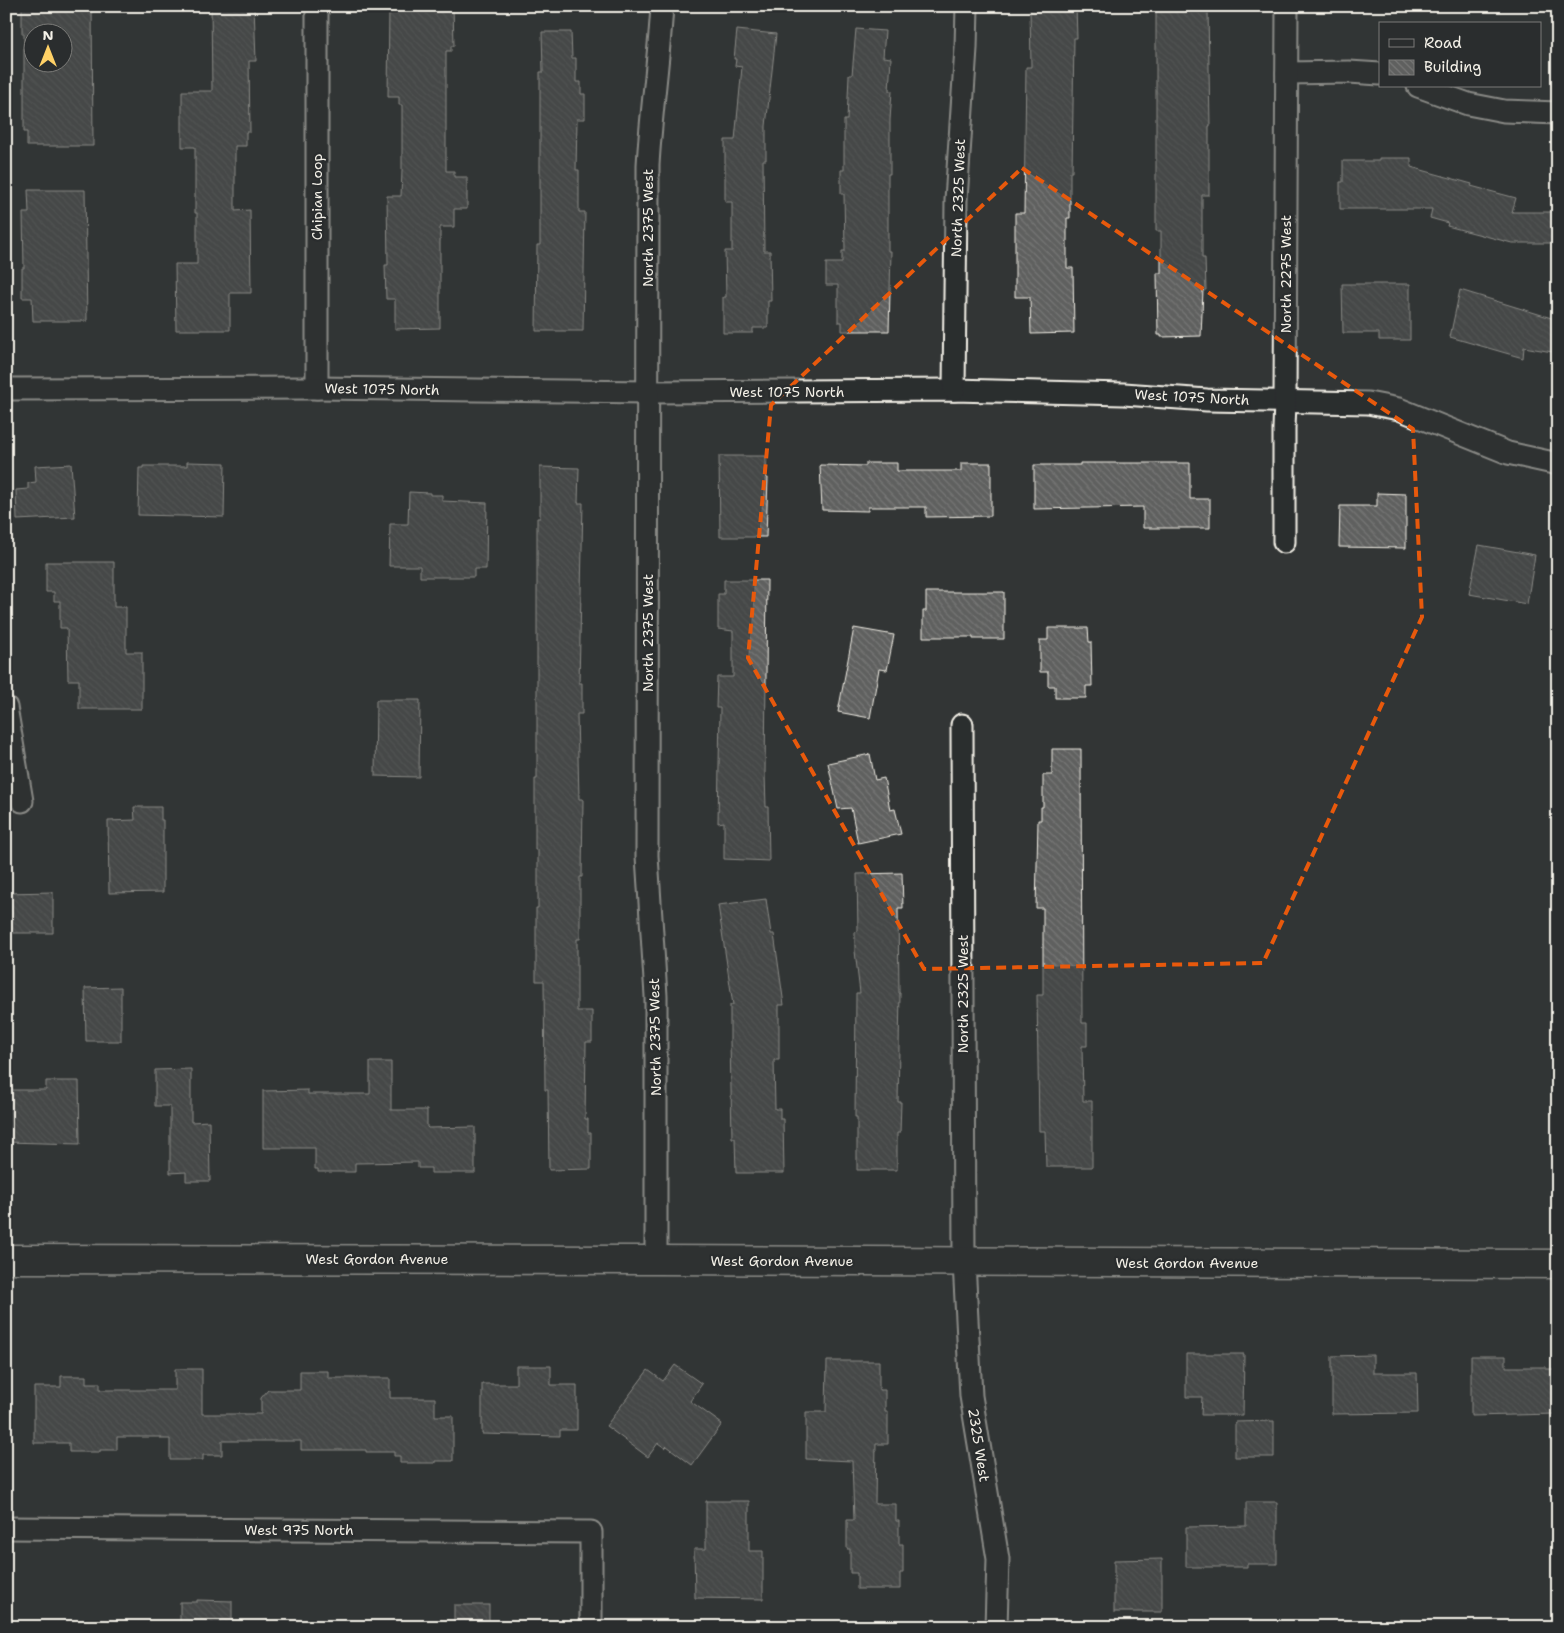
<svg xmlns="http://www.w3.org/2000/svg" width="1564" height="1633" font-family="'Shantell Sans',sans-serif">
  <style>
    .building { fill: url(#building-back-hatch); stroke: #f4f1e8; fill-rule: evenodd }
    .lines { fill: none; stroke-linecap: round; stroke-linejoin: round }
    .minor-casing { stroke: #f4f1e8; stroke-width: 25 }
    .secondary-casing { stroke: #f4f1e8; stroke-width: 31 }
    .minor { stroke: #2a2d2e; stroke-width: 21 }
    .secondary { stroke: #2a2d2e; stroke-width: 28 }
    .marked { fill: none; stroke: #e8590c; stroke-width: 4; stroke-dasharray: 10 6; stroke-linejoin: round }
    .labels { text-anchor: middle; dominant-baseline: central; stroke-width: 4.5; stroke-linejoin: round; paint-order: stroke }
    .street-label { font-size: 14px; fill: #f4f1e8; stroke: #2a2d2e }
  </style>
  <defs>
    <pattern id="building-back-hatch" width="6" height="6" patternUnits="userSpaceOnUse" patternTransform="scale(1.25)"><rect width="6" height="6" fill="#5f605f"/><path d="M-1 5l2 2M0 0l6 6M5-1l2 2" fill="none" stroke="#777776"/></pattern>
  </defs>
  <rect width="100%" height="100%" fill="#323535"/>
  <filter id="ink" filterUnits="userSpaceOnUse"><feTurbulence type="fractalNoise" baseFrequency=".02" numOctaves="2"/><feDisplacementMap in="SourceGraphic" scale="10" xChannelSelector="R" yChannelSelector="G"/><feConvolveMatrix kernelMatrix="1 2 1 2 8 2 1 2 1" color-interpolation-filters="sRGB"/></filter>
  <g filter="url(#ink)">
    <g class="building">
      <path d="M 22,6 L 92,6 L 93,146 L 27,146 L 27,132 L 24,132 L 24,34 L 22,34 ZM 32,32 L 62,32 L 62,62 L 32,62 Z"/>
      <polygon points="211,6 254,6 256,61 249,61 250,132 246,132 246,146 235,146 235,211 250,210 251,293 230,293 230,330 176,330 175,264 197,264 197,213 195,213 195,147 182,147 182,91 212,91"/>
      <polygon points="389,6 453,6 454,46 451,46 451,51 446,51 446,171 454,171 454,177 467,177 467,209 454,209 454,227 440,227 440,328 395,329 395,299 386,299 385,265 388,265 387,196 401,196 402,171 402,105 399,105 399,97 388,97"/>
      <polygon points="1035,6 1076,6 1077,38 1074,38 1072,172 1070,172 1070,218 1067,218 1067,268 1073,268 1074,333 1031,334 1030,297 1015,297 1015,213 1024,213 1026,67 1031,67 1030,9 1035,9"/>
      <polygon points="1156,6 1201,6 1201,10 1208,10 1210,126 1209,126 1209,195 1202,195 1202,258 1205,258 1206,290 1203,290 1201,336 1161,337 1161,335 1158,335 1157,273 1161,273 1161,231 1156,231"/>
      <polygon points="856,29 885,31 883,57 891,58 889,91 892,91 890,120 890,174 888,174 888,251 891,251 889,331 842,331 842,322 838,322 838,285 826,285 826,263 842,263 842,251 845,251 844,194 841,194 841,170 844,170 844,120 847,120 849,75 852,75"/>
      <polygon points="737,30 776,34 766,126 766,160 763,160 764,251 770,251 771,301 768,301 768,328 753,328 753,333 723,333 723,297 726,297 725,251 732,251 732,202 725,202 725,140 735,140 742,67 735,66 736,59 734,59"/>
      <polygon points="542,32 571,32 572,58 576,58 576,82 581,82 581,94 585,94 585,119 577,119 576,170 579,170 579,212 585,212 583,331 536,331 537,245 540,245 540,72 543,72"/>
      <polygon points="1379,158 1411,158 1411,167 1472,184 1471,186 1516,198 1512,212 1558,212 1558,243 1512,243 1447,226 1448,223 1430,218 1432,209 1340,209 1340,182 1343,182 1343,161 1379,161"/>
      <polygon points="28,190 85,190 87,321 33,321 32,298 22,298 22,268 24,268 23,213 29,213"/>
      <polygon points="1342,284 1410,284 1410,340 1379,340 1379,333 1343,333"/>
      <polygon points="1460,290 1558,320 1558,353 1524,347 1523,358 1450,337"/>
      <polygon points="719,456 766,456 766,478 768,478 766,537 720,537"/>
      <polygon points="187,462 225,463 224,517 138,515 139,468 143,468 143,466 187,466"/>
      <polygon points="866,463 897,463 897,471 961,471 961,463 991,463 991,516 926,517 926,507 868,507 868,511 822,510 820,465 866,466"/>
      <polygon points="1080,463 1190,463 1190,499 1210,499 1210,528 1143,528 1143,507 1034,509 1034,465 1080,465"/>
      <polygon points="71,464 75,517 17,520 16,490 28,489 28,483 36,482 35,466"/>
      <polygon points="540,467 579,468 578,503 583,503 579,683 582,683 582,714 577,714 579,799 583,799 582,877 580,877 580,939 577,939 577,1011 592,1011 592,1042 586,1042 585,1119 588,1119 588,1133 591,1133 591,1169 549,1170 548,1090 545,1090 544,981 536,981 536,908 538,908 538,850 535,850 535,779 537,779 537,518 540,518"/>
      <polygon points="409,492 430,493 430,495 442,495 442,501 487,503 486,569 474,569 474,577 420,577 420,566 389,566 390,524 408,524"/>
      <polygon points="1377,493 1406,494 1406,548 1339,547 1340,506 1377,506"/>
      <polygon points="1479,545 1535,555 1527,604 1469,594"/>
      <polygon points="46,562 114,562 114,607 126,607 126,652 142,652 142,709 79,709 79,680 68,680 67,628 60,628 60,601 54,601 54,592 46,592"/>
      <polygon points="724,580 767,580 765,774 766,807 768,807 769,861 724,859 724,822 718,823 720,708 716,708 717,677 733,677 733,631 718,629 718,594 724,594"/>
      <polygon points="926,592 1004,592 1004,639 973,639 973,637 923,637 923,611 926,611"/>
      <polygon points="854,628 894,635 887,670 879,669 870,718 838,712"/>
      <polygon points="1048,628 1088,628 1089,642 1091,642 1092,686 1086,686 1086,698 1055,698 1055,686 1048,686 1048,672 1040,672 1040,640 1048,640"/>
      <polygon points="376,700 420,700 419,777 375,776"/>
      <polygon points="1052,749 1081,749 1082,1023 1087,1023 1087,1046 1082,1046 1083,1101 1092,1101 1092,1167 1046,1167 1045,1131 1039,1131 1037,995 1043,995 1043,908 1036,908 1038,820 1041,820 1041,807 1043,807 1043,775 1052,775"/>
      <polygon points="870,754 875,780 884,778 890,810 895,809 901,834 858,843 851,808 838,809 828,763"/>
      <polygon points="134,807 161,807 161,820 163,820 163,892 109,893 108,821 135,820"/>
      <polygon points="902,873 903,908 898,908 899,993 900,993 898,1102 901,1102 900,1133 897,1133 897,1170 857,1170 857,1117 855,1117 856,993 860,993 855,951 855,932 858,931 857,874"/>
      <polygon points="53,892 53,933 6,933 6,893"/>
      <polygon points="766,899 771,934 774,934 784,1005 779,1005 779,1060 774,1060 775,1109 780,1109 780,1119 783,1119 784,1173 736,1173 735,1138 732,1138 730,1041 730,1005 733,1005 718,905"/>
      <polygon points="121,987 121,1041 86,1041 85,988"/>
      <polygon points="370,1062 391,1062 391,1110 427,1110 427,1127 428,1128 475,1127 475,1173 431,1173 431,1168 418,1168 418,1162 355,1163 355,1172 318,1172 318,1169 315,1169 315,1148 263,1148 263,1091 308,1090 308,1094 370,1094"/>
      <polygon points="191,1069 191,1122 209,1121 210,1181 186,1181 186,1172 170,1173 170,1106 155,1106 155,1070"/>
      <polygon points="46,1081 79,1081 80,1144 6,1142 6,1090 46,1090"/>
      <polygon points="1186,1354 1244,1354 1243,1415 1201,1415 1202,1397 1186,1397"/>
      <polygon points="1373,1355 1373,1373 1417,1373 1418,1413 1332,1414 1332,1356"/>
      <polygon points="1471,1356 1506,1356 1506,1367 1546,1367 1546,1369 1556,1369 1556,1414 1471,1416"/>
      <polygon points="827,1361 879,1361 879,1390 885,1390 885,1412 888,1412 888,1444 876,1444 875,1502 875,1504 896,1504 896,1521 899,1521 899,1544 903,1544 903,1573 900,1573 900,1589 857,1589 857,1573 850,1573 850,1549 847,1549 847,1520 854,1520 852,1461 806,1459 806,1412 826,1412"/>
      <polygon points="675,1365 702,1384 690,1401 722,1424 692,1465 667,1446 665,1448 658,1443 648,1457 606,1426 648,1370 663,1381"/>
      <polygon points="516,1366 551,1366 551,1385 577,1385 577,1430 560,1430 560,1436 482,1434 482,1384 516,1384"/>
      <polygon points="175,1369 202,1369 202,1414 261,1414 261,1398 268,1390 300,1390 300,1371 328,1371 328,1378 390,1378 390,1398 435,1398 435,1416 453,1416 453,1461 435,1461 435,1463 400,1463 400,1456 394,1456 394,1452 366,1452 366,1450 301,1450 301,1441 222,1441 222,1455 203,1455 203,1460 170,1460 170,1439 161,1439 161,1437 117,1437 117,1450 100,1450 100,1452 69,1452 69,1443 34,1443 34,1387 61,1387 61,1376 86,1376 86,1383 100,1383 100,1390 175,1390"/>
      <polygon points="1274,1421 1274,1457 1235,1457 1235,1422"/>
      <polygon points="706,1501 749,1501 749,1551 763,1551 763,1599 695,1598 694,1549 706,1549"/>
      <polygon points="1246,1502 1277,1502 1277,1564 1247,1564 1247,1567 1186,1567 1186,1527 1246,1526"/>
      <polygon points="1162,1559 1162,1612 1114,1612 1114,1560"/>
      <polygon points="197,1600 232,1601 232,1627 180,1627 180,1602 197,1602"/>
      <rect x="454" y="1605" width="35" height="22"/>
    </g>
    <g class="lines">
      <defs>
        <g id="minor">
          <polyline points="1287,73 1349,72 1380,74"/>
          <polyline points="1418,86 1468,104 1504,111 1558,113"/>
          <polyline points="317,388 317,6"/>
          <polyline points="6,389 317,388 648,392 954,390 1124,394 1207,400 1368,403 1399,409 1508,453 1558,464"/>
          <polyline points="954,390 956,200 966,48 967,6"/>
          <polyline points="1284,542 1284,429 1285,401 1287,6"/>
          <polyline points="6,707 22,801"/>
          <polyline points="962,725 964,1262 971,1396 998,1559 996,1627"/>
          <path d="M 656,1260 L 656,996 L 647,856 L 648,165 C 651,112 659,59 662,6"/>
          <polyline points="6,1528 591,1532 591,1627"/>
        </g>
        <polyline id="secondary" points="6,1259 656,1260 1558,1264"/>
      </defs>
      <use href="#minor" class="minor-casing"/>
      <use href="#secondary" class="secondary-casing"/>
      <use href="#minor" class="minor"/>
      <use href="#secondary" class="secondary"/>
    </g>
  </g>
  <path d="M0 0H1564V1633H0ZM 1022,168 L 1413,429 L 1422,617 L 1263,963 L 924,969 L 748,658 L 771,405 Z" fill="#323535" fill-opacity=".55" fill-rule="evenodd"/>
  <path class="marked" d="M 1022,168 L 1413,429 L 1422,617 L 1263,963 L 924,969 L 748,658 L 771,405 Z"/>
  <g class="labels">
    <g class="street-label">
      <text transform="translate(317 197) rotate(-90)">Chipian Loop</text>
      <text transform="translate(958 198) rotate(-88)">North 2325 West</text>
      <text transform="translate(648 228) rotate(-90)">North 2375 West</text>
      <text transform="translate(1286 274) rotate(-90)">North 2275 West</text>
      <text transform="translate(382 389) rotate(1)">West 1075 North</text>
      <text x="787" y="392">West 1075 North</text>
      <text transform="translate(1192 397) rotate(3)">West 1075 North</text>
      <text transform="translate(648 633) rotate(-90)">North 2375 West</text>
      <text transform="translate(963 994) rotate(-90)">North 2325 West</text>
      <text transform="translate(655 1037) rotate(-91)">North 2375 West</text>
      <text x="377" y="1259">West Gordon Avenue</text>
      <text x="782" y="1261">West Gordon Avenue</text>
      <text x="1187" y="1263">West Gordon Avenue</text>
      <text transform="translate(979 1445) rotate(81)">2325 West</text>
      <text x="299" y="1530">West 975 North</text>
    </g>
  </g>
  <rect width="1564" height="1633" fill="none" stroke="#2a2d2e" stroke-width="25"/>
  <rect x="12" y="12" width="1539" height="1608" fill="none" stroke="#f4f1e8" stroke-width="2" filter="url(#ink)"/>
  <rect x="1379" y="22" width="162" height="65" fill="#2a2d2e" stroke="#7b7b78"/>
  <rect x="1389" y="39" width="25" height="8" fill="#2a2d2e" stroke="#7b7b78"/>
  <text x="1424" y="48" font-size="15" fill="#f4f1e8">Road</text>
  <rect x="1389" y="60" width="25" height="15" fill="url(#building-back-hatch)" stroke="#7b7b78"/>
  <text x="1424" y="72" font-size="15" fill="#f4f1e8">Building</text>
  <g transform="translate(48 48)"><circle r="24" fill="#2a2d2e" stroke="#7b7b78"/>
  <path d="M0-4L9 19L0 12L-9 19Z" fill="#ffd166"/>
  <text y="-8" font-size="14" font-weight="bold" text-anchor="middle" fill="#f4f1e8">N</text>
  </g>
</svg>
